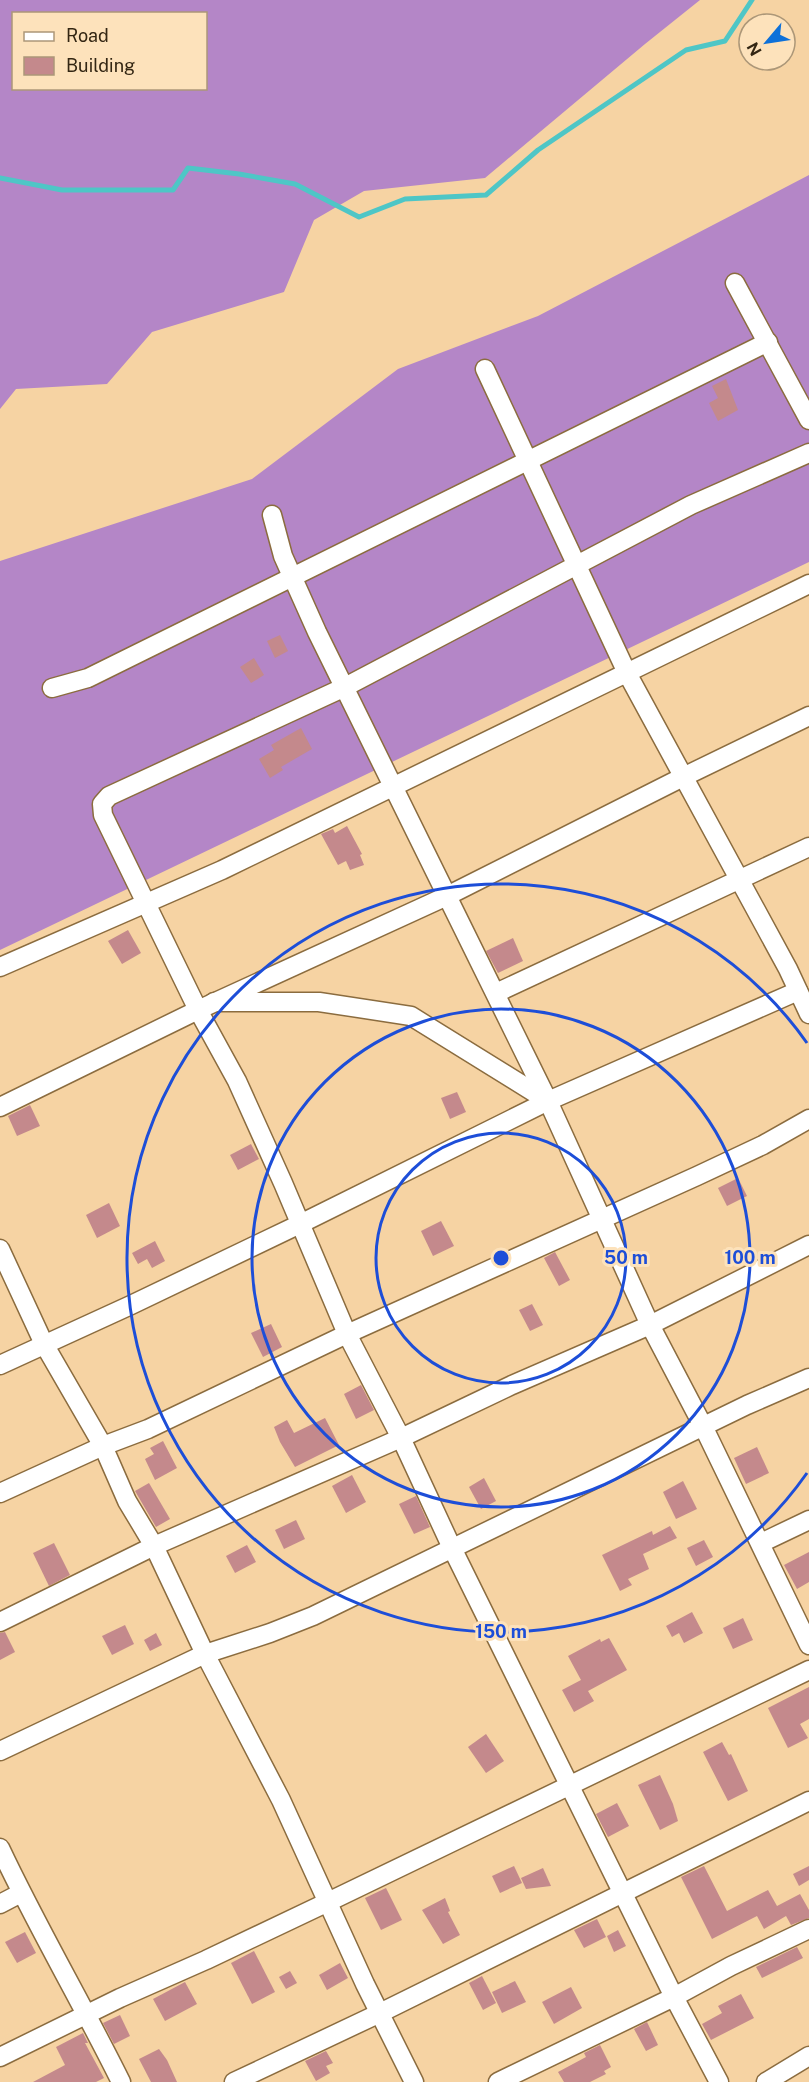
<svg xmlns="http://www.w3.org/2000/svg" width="809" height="2082" font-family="'Public Sans',sans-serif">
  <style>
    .forest { fill: #b486c7; fill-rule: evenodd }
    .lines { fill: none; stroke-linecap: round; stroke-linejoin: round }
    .stream { stroke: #4ec6c6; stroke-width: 5 }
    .building { fill: #c4898c }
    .minor-casing { stroke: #8b6c3f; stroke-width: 21 }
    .minor { stroke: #fff; stroke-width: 18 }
    .ring { fill: none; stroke: #1d4ed8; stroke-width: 3 }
    .centre { fill: #1d4ed8; stroke: #fde2bb; stroke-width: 3 }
    .ring-label { font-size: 18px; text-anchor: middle; font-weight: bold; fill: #1d4ed8; stroke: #fde2bb; stroke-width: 6; stroke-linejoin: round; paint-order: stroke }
  </style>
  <rect width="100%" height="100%" fill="#f6d3a3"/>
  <g class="forest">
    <path d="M 0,0 L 700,0 L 645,44 L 485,178 L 364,191 L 314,220 L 284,292 L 152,332 L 107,384 L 16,389 L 0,409 ZM 14,14 L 206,14 L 206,88 L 14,88 Z"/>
    <polygon points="809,175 809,562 0,950 0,561 252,479 398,369 538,316"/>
  </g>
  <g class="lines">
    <polyline class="stream" points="0,178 62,190 173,190 188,168 239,174 295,184 359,217 405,199 486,195 538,150 686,50 725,41 752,0"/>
  </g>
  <g class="building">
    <polygon points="726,379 738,410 718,421 709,403 718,398 712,386"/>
    <polygon points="280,635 288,651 275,658 267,641"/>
    <polygon points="254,658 264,675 251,683 240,667"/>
    <polygon points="301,728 312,749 281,767 283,770 270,778 259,759 274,750 271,745"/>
    <polygon points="347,826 362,854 360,855 364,865 350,870 346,861 338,865 321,834 333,829 335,833"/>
    <polygon points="128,930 141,953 122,964 108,941"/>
    <polygon points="513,938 523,961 498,973 486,951"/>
    <polygon points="457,1092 466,1112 450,1119 441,1098"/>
    <polygon points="30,1105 40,1126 17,1136 8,1116"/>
    <polygon points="251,1144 259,1159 238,1170 230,1155"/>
    <polygon points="738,1178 747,1196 727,1206 718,1188"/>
    <polygon points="109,1203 120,1226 97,1238 86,1215"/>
    <polygon points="441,1221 454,1246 433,1256 421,1231"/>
    <polygon points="155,1241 165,1261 152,1268 147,1259 138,1264 132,1253"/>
    <polygon points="555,1252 570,1280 559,1286 544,1258"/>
    <polygon points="532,1304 543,1325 530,1331 519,1310"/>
    <polygon points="271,1324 282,1347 263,1357 251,1333"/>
    <polygon points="361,1385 374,1410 356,1419 344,1394"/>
    <polygon points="325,1418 339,1445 295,1467 280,1442 274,1427 287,1420 294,1433"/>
    <polygon points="163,1441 177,1468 155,1480 145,1459 154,1454 150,1448"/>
    <polygon points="757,1447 769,1473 746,1484 734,1458"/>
    <polygon points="352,1475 366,1502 346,1513 332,1486"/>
    <polygon points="484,1478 496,1501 481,1509 469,1487"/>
    <polygon points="683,1481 697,1509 676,1519 663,1492"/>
    <polygon points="149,1483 170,1519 156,1527 135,1491"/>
    <polygon points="416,1496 430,1527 414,1534 399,1504"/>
    <polygon points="296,1520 305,1539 284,1549 275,1530"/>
    <polygon points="670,1526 677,1538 643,1554 649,1569 628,1579 632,1585 620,1591 602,1555 652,1531 653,1535"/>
    <polygon points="704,1540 713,1557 696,1566 687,1548"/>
    <polygon points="54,1543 70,1575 49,1586 33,1553"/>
    <polygon points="247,1545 256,1562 235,1573 226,1556"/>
    <polygon points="809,1552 809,1582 797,1589 784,1565"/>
    <polygon points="692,1612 703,1633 684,1643 679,1633 672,1637 666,1626"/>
    <polygon points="743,1618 753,1640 733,1649 723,1628"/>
    <polygon points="125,1625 134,1644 112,1655 102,1636"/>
    <polygon points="5,1632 15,1652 0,1660 0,1633"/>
    <polygon points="156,1633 162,1645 150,1651 144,1640"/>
    <polygon points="609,1638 627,1670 588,1691 594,1701 574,1712 562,1690 581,1680 568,1656 600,1639 601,1642"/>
    <polygon points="809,1687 809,1719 800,1724 808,1738 788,1748 768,1708"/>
    <polygon points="486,1734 504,1761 486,1773 468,1747"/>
    <polygon points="722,1742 729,1755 731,1754 748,1791 728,1801 703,1752"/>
    <polygon points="660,1775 673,1804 678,1821 660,1830 638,1785"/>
    <polygon points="617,1803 629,1826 608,1837 596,1814"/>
    <polygon points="514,1866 522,1883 500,1893 492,1876"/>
    <polygon points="704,1866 727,1911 768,1890 777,1906 800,1894 809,1910 809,1918 791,1925 786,1916 764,1929 757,1916 712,1939 681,1877"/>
    <polygon points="809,1866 809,1880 799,1886 793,1874"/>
    <polygon points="543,1868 551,1886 526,1889 521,1878"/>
    <polygon points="386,1888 402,1920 381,1930 365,1898"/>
    <polygon points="445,1898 450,1911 448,1912 460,1935 443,1944 422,1910"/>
    <polygon points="597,1919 606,1937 584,1948 574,1930"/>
    <polygon points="618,1930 626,1946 614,1952 607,1936"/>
    <polygon points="25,1932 36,1953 17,1963 5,1942"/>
    <polygon points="797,1947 803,1958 762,1978 756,1967"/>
    <polygon points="254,1951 275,1992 252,2004 231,1963"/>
    <polygon points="340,1963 348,1978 327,1990 319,1975"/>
    <polygon points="290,1971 297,1983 286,1989 279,1977"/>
    <polygon points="482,1976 496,2003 483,2010 469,1983"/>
    <polygon points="515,1981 526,2002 502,2013 492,1992"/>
    <polygon points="185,1982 197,2004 165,2021 153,1999"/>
    <polygon points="571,1987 582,2008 554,2024 542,2002"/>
    <polygon points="741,1994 754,2018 711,2040 702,2024 722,2013 718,2006"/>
    <polygon points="120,2015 130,2036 114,2044 103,2023"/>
    <polygon points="647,2022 658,2045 646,2051 634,2029"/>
    <polygon points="83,2033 88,2043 85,2043 104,2078 96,2082 33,2082 65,2065 56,2047"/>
    <polygon points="600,2045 611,2067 604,2071 606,2074 590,2082 564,2082 558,2072 586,2057 584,2053"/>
    <polygon points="159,2049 167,2060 177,2082 151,2082 139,2059"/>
    <polygon points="326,2051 333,2063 326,2066 330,2073 316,2081 305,2061"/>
  </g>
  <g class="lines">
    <defs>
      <g id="minor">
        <polyline points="735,283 809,420"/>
        <polyline points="485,369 627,673 788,969 809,1014"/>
        <polyline points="272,515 283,556 317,632 548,1101"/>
        <path d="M 52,688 L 88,678 C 315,568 541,454 768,342"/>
        <polyline points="0,967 222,870 809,584"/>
        <polyline points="496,993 809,847"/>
        <polyline points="214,1002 319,1002 411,1016 548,1101 650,1325 703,1426 809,1645"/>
        <polyline points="0,1107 198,1010 447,896 683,777 809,716"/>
        <polyline points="0,1249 44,1344 103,1446 127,1501 154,1546 205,1654 281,1800 365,1984 414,2082"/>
        <polyline points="0,1365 131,1305 300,1224 548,1101 798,991"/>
        <polyline points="0,1493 103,1446 148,1429 347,1334 697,1176 763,1145 809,1119"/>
        <polyline points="761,1543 809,1520"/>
        <polyline points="0,1622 154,1546 401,1438 512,1385 650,1325 809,1245"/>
        <polyline points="0,1751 205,1654 270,1633 313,1616 747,1405 809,1378"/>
        <path d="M 0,1848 C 37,1927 82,2003 121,2082"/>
        <polyline points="0,1904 21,1893"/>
        <polyline points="0,2057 120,1998 206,1960 328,1902 809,1670"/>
        <polyline points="234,2082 380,2013 809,1801"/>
        <polyline points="498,2082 674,1997 731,1966 809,1929"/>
        <polyline points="719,2082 674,1997 452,1548 401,1438 347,1334 283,1183 237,1081 198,1010 103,815 102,804 109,796 345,687 691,505 809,453"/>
        <polyline points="766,2082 809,2056"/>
      </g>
    </defs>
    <use href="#minor" class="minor-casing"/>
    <use href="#minor" class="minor"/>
  </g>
  <g class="ring">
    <circle cx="501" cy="1258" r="125"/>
    <circle cx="501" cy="1258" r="249"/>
    <path d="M807 1473A374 374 0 1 1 807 1043"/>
  </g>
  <circle cx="501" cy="1258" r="9" class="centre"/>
  <g class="ring-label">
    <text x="626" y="1264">50 m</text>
    <text x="750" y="1264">100 m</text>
    <text x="501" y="1638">150 m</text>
  </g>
  <rect x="12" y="12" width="195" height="78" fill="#fde2bb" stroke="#ac9778" stroke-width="1.5"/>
  <rect x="24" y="32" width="30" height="9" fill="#ffffff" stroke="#ac9778" stroke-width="1.5"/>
  <text x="66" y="42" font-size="18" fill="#332613">Road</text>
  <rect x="24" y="57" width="30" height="18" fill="#c4898c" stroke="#ac9778" stroke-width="1.5"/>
  <text x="66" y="72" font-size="18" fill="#332613">Building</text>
  <g transform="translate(767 42) rotate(241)"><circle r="28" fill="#fde2bb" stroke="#ac9778" stroke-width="1.5"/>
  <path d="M0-4.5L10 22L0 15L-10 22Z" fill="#0e71d9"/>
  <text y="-9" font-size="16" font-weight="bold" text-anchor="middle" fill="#332613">N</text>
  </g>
</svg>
